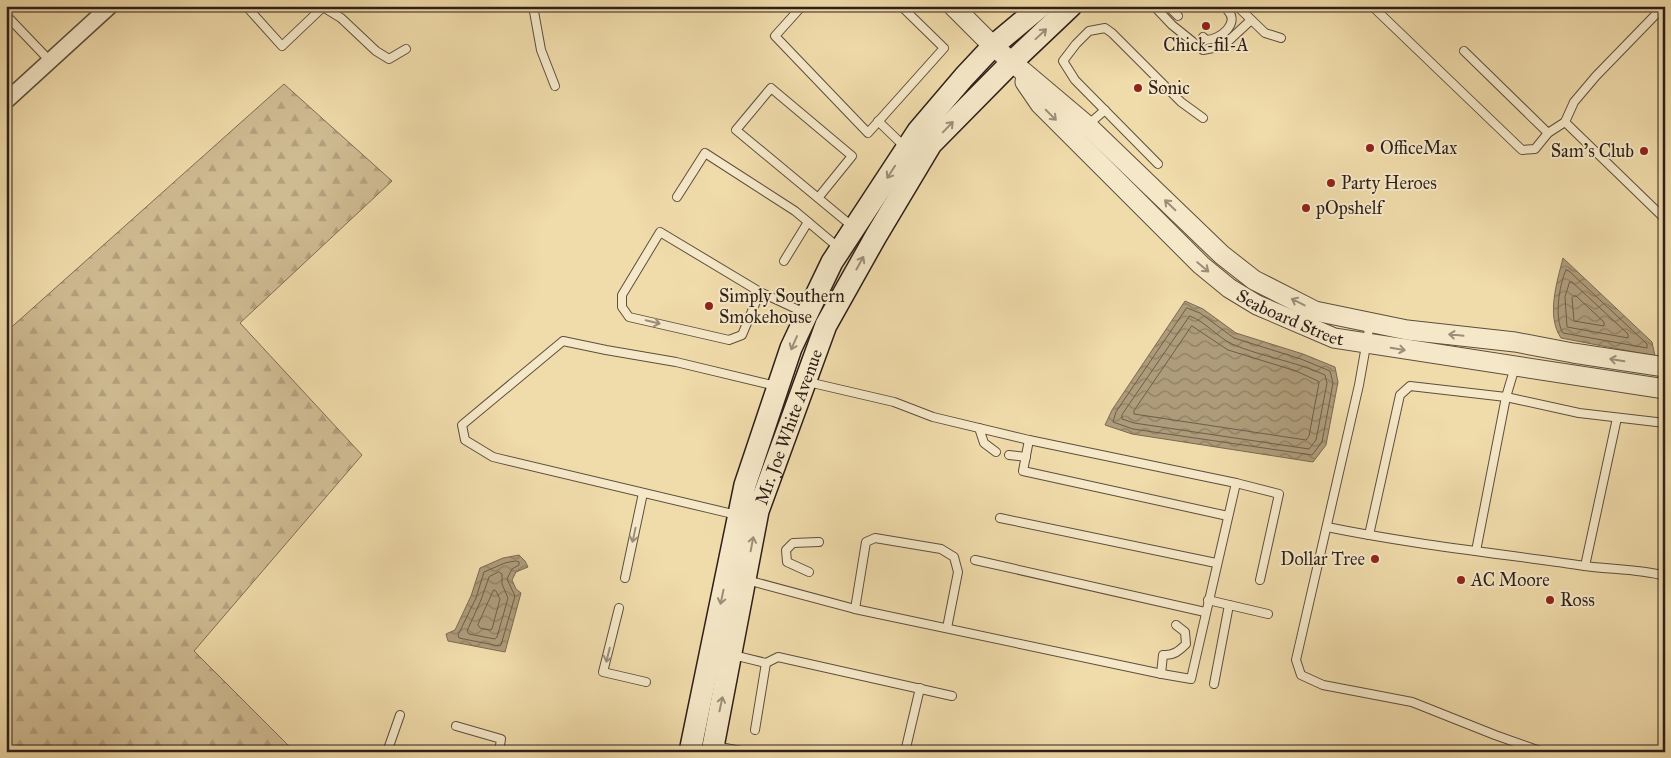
<svg xmlns="http://www.w3.org/2000/svg" width="1671" height="758" font-family="'IM FELL Great Primer',serif">
  <style>
    .forest { fill: url(#forest-firs); stroke: #7e6d56 }
    .water { fill: url(#water-waves); stroke: #7b6953 }
    .lines { fill: none; stroke-linecap: round; stroke-linejoin: round }
    .shore { stroke: #6e5d4a; stroke-width: 1 }
    .service-casing { stroke: #5e4e3e; stroke-width: 10 }
    .minor-casing { stroke: #5e4e3e; stroke-width: 18 }
    .tertiary-casing { stroke: #5e4e3e; stroke-width: 21 }
    .secondary-casing { stroke: #2e1f1a; stroke-width: 24 }
    .service { stroke: #f5e8c8; stroke-width: 8 }
    .minor { stroke: #f5e8c8; stroke-width: 15 }
    .tertiary { stroke: #f5e8c8; stroke-width: 19 }
    .secondary { stroke: #f5e8c8; stroke-width: 21 }
    .oneway { stroke: #9b8e7a }
    .poi-dot { fill: #8f2418; stroke: #f5e8c8; stroke-width: 2 }
    .labels { text-anchor: middle; dominant-baseline: central; stroke-width: 4; stroke-linejoin: round; paint-order: stroke }
    .poi-label { font-size: 18px; fill: #2e1f1a; stroke: #f5e8c8; text-anchor: start }
    .street-label { font-size: 18px; fill: #2e1f1a; stroke: #f5e8c8 }
  </style>
  <defs>
    <pattern id="forest-firs" width="22" height="20" patternUnits="userSpaceOnUse" patternTransform="scale(1.25)"><rect width="22" height="20" fill="#cfbb92"/><path d="M5 1l3.5 6h-7zM16 11l3.5 6h-7z" fill="#b2a07d"/></pattern>
    <pattern id="water-waves" width="16" height="10" patternUnits="userSpaceOnUse" patternTransform="scale(1.25)"><rect width="16" height="10" fill="#ae9b79"/><path d="M0 5q4-4 8 0t8 0" fill="none" stroke="#8e7e62"/></pattern>
  </defs>
  <rect width="100%" height="100%" fill="#f0dbaa"/>
  <filter id="stains"><feTurbulence type="fractalNoise" baseFrequency=".004" numOctaves="4"/><feColorMatrix values="0 0 0 0 .2 0 0 0 0 .09 0 0 0 0 .02 0 0 0 .5 -.17"/></filter>
  <radialGradient id="worn" r=".72"><stop offset=".6" stop-color="#630" stop-opacity="0"/><stop offset="1" stop-color="#630" stop-opacity=".3"/></radialGradient>
  <polygon class="forest" points="284,84 392,181 240,323 362,455 194,651 295,752 6,752 6,332"/>
  <g class="water">
    <path d="M 1563,258 L 1652,342 L 1655,356 L 1561,338 C 1546,316 1557,282 1563,258 Z"/>
    <polygon points="1185,301 1203,309 1236,333 1303,354 1335,367 1338,382 1326,445 1313,462 1132,434 1105,425 1112,410"/>
    <polygon points="519,555 525,561 528,567 516,572 512,580 516,589 521,593 505,652 448,641 446,634 455,630 471,596 480,568 503,558"/>
  </g>
  <g class="lines">
    <g class="shore">
      <path d="M 1566,270 L 1569,271 L 1647,344 L 1647,348 L 1563,333 C 1554,319 1559,285 1566,270 Z"/>
      <polygon points="1570,282 1572,282 1628,334 1628,338 1567,327 1565,297"/>
      <polygon points="1574,296 1576,296 1604,322 1604,326 1574,321 1572,298"/>
      <polygon points="1187,308 1200,313 1234,338 1301,359 1330,371 1333,383 1322,442 1312,455 1133,429 1113,422 1116,412"/>
      <path d="M 1190,316 C 1206,322 1217,337 1232,344 C 1262,357 1295,361 1325,375 L 1327,383 L 1316,440 L 1309,449 L 1134,423 L 1122,419 L 1122,415 Z"/>
      <polygon points="1192,326 1228,350 1296,371 1318,381 1319,383 1309,436 1306,440 1134,414 1134,411"/>
      <polygon points="516,561 519,562 519,565 512,569 507,579 515,596 501,645 499,646 459,638 458,635 476,598 484,572 505,563"/>
      <polygon points="499,572 502,574 502,584 508,598 497,637 495,639 469,634 467,631 481,600 489,577"/>
      <polygon points="494,590 496,591 500,599 492,629 489,630 480,628 478,625"/>
    </g>
    <defs>
      <g id="service">
        <polyline points="246,6 282,46 323,7 322,6"/>
        <polyline points="533,6 541,50 555,86"/>
        <polyline points="802,6 775,36 868,133 944,48 901,6"/>
        <polyline points="1154,6 1172,25 1203,50 1223,46 1251,20"/>
        <polyline points="1168,6 1178,16"/>
        <polyline points="1237,6 1265,33 1281,38"/>
        <polyline points="1372,6 1522,150 1535,149 1548,133 1565,122 1574,102 1596,76 1664,6"/>
        <polyline points="323,7 341,18 376,51 389,59 406,49"/>
        <polyline points="6,15 50,61"/>
        <path d="M 1203,37 L 1206,40 C 1220,40 1240,23 1228,11"/>
        <polyline points="1464,51 1548,133"/>
        <polyline points="878,121 906,148"/>
        <polyline points="1565,122 1665,219"/>
        <polyline points="1089,126 1090,123 1105,110"/>
        <polyline points="1158,164 1075,80 1063,61 1076,44 1089,31 1105,28 1112,33 1181,102 1203,118"/>
        <polyline points="677,197 705,153 795,211 839,248"/>
        <polyline points="818,198 852,156 771,88 736,130 853,227"/>
        <polyline points="784,261 808,222"/>
        <polyline points="760,292 742,335 729,340 629,317 622,307 622,295 660,232 760,292 805,313"/>
        <polyline points="1370,323 1359,385 1296,660 1301,675 1323,685 1412,702 1495,735 1543,752"/>
        <polyline points="808,382 894,402 933,417 1029,440 1236,483"/>
        <polyline points="979,428 984,443 996,452"/>
        <polyline points="1029,440 1023,471 1228,516"/>
        <polyline points="1009,455 1026,457"/>
        <polyline points="737,515 493,457 465,440 462,425 563,341 606,350 676,362 776,386"/>
        <polyline points="1000,518 1216,563"/>
        <path d="M 1327,527 C 1410,544 1495,553 1578,565 C 1607,570 1636,568 1665,576"/>
        <polyline points="1369,535 1400,395 1410,386 1506,397 1579,413 1665,423"/>
        <polyline points="1476,551 1506,397 1515,367"/>
        <polyline points="975,560 1205,612"/>
        <polyline points="1585,566 1617,418"/>
        <polyline points="809,572 787,562 786,550 793,543 819,542"/>
        <polyline points="625,578 643,493"/>
        <polyline points="747,580 855,609 1162,674 1191,679 1236,483 1279,494 1260,580"/>
        <polyline points="1208,600 1268,614"/>
        <polyline points="619,608 603,672 646,682"/>
        <polyline points="855,609 866,542 875,538 941,549 954,557 958,572 947,628"/>
        <polyline points="733,655 766,663 755,730"/>
        <polyline points="766,663 778,657 952,696"/>
        <path d="M 1161,674 L 1163,655 C 1173,656 1179,651 1186,644 L 1185,632 L 1176,625"/>
        <polyline points="1214,684 1229,605"/>
        <polyline points="456,726 501,739 499,752"/>
        <polyline points="715,746 746,752"/>
        <polyline points="387,752 400,715"/>
        <polyline points="905,752 920,688"/>
      </g>
      <polyline id="minor" points="6,101 110,6"/>
      <g id="tertiary">
        <polyline points="953,6 993,46 1089,127 1222,255 1254,280 1315,311 1407,330 1515,342 1573,353 1665,367"/>
        <path id="s1" d="M 1025,82 L 1040,104 L 1201,265 L 1229,288 L 1257,305 L 1334,338 L 1665,389"/>
      </g>
      <g id="secondary">
        <polyline points="690,752 745,485 791,348 807,314 832,262 918,131 964,77 993,46 1041,6"/>
        <path id="s2" d="M 712,752 L 758,511 L 826,325 L 876,236 L 931,144 L 1011,63 L 1071,6"/>
      </g>
    </defs>
    <use href="#service" class="service-casing"/>
    <use href="#minor" class="minor-casing"/>
    <use href="#tertiary" class="tertiary-casing"/>
    <use href="#secondary" class="secondary-casing"/>
    <use href="#service" class="service"/>
    <use href="#minor" class="minor"/>
    <use href="#tertiary" class="tertiary"/>
    <use href="#secondary" class="secondary"/>
  </g>
  <defs><path id="oneway-shaft" d="M-6 0H5M1.5-3L5.5 0L1.5 3" fill="none" stroke-width="1.6" stroke-linecap="round" stroke-linejoin="round" transform="scale(1.25)"/></defs>
  <g class="oneway">
    <use href="#oneway-shaft" transform="translate(1041 34) rotate(-43)"/>
    <use href="#oneway-shaft" transform="translate(1051 115) rotate(45)"/>
    <use href="#oneway-shaft" transform="translate(948 127) rotate(-46)"/>
    <use href="#oneway-shaft" transform="translate(891 172) rotate(123)"/>
    <use href="#oneway-shaft" transform="translate(1170 205) rotate(-136)"/>
    <use href="#oneway-shaft" transform="translate(860 263) rotate(-61)"/>
    <use href="#oneway-shaft" transform="translate(1203 267) rotate(40)"/>
    <use href="#oneway-shaft" transform="translate(1298 302) rotate(-153)"/>
    <use href="#oneway-shaft" transform="translate(653 322) rotate(13)"/>
    <use href="#oneway-shaft" transform="translate(1456 335) rotate(-174)"/>
    <use href="#oneway-shaft" transform="translate(794 343) rotate(114)"/>
    <use href="#oneway-shaft" transform="translate(1398 349) rotate(9)"/>
    <use href="#oneway-shaft" transform="translate(1617 360) rotate(-171)"/>
    <use href="#oneway-shaft" transform="translate(634 535) rotate(102)"/>
    <use href="#oneway-shaft" transform="translate(752 544) rotate(-79)"/>
    <use href="#oneway-shaft" transform="translate(722 597) rotate(102)"/>
    <use href="#oneway-shaft" transform="translate(608 655) rotate(104)"/>
    <use href="#oneway-shaft" transform="translate(721 704) rotate(-78)"/>
  </g>
  <g class="poi-dot">
    <circle cx="1206" cy="26" r="5"/>
    <circle cx="1138" cy="88" r="5"/>
    <circle cx="1370" cy="148" r="5"/>
    <circle cx="1644" cy="151" r="5"/>
    <circle cx="1331" cy="183" r="5"/>
    <circle cx="1306" cy="208" r="5"/>
    <circle cx="709" cy="306" r="5"/>
    <circle cx="1375" cy="559" r="5"/>
    <circle cx="1461" cy="580" r="5"/>
    <circle cx="1550" cy="600" r="5"/>
  </g>
  <g class="labels">
    <g class="poi-label">
      <text x="1206" y="45" text-anchor="middle">Chick-fil-A</text>
      <text x="1148" y="88">Sonic</text>
      <text x="1380" y="148">OfficeMax</text>
      <text x="1634" y="151" text-anchor="end">Sam's Club</text>
      <text x="1341" y="183">Party Heroes</text>
      <text x="1316" y="208">pOpshelf</text>
      <text x="719" y="296">Simply Southern<tspan x="719" dy="21">Smokehouse</tspan></text>
      <text x="1365" y="559" text-anchor="end">Dollar Tree</text>
      <text x="1471" y="580">AC Moore</text>
      <text x="1560" y="600">Ross</text>
    </g>
    <g class="street-label">
      <text stroke="none"><textPath href="#s1" startOffset="359">Seaboard Street</textPath></text>
      <text stroke="none"><textPath href="#s2" startOffset="335">Mr. Joe White Avenue</textPath></text>
    </g>
  </g>
  <rect width="1671" height="758" fill="none" stroke="#f0dbaa" stroke-width="25"/>
  <rect x="8" y="8" width="1656" height="743" fill="none" stroke="#2e1f1a" stroke-width="2.5"/>
  <rect x="12" y="12" width="1646" height="733" fill="none" stroke="#2e1f1a"/>
  <rect width="100%" height="100%" filter="url(#stains)"/>
  <rect width="100%" height="100%" fill="url(#worn)"/>
</svg>
